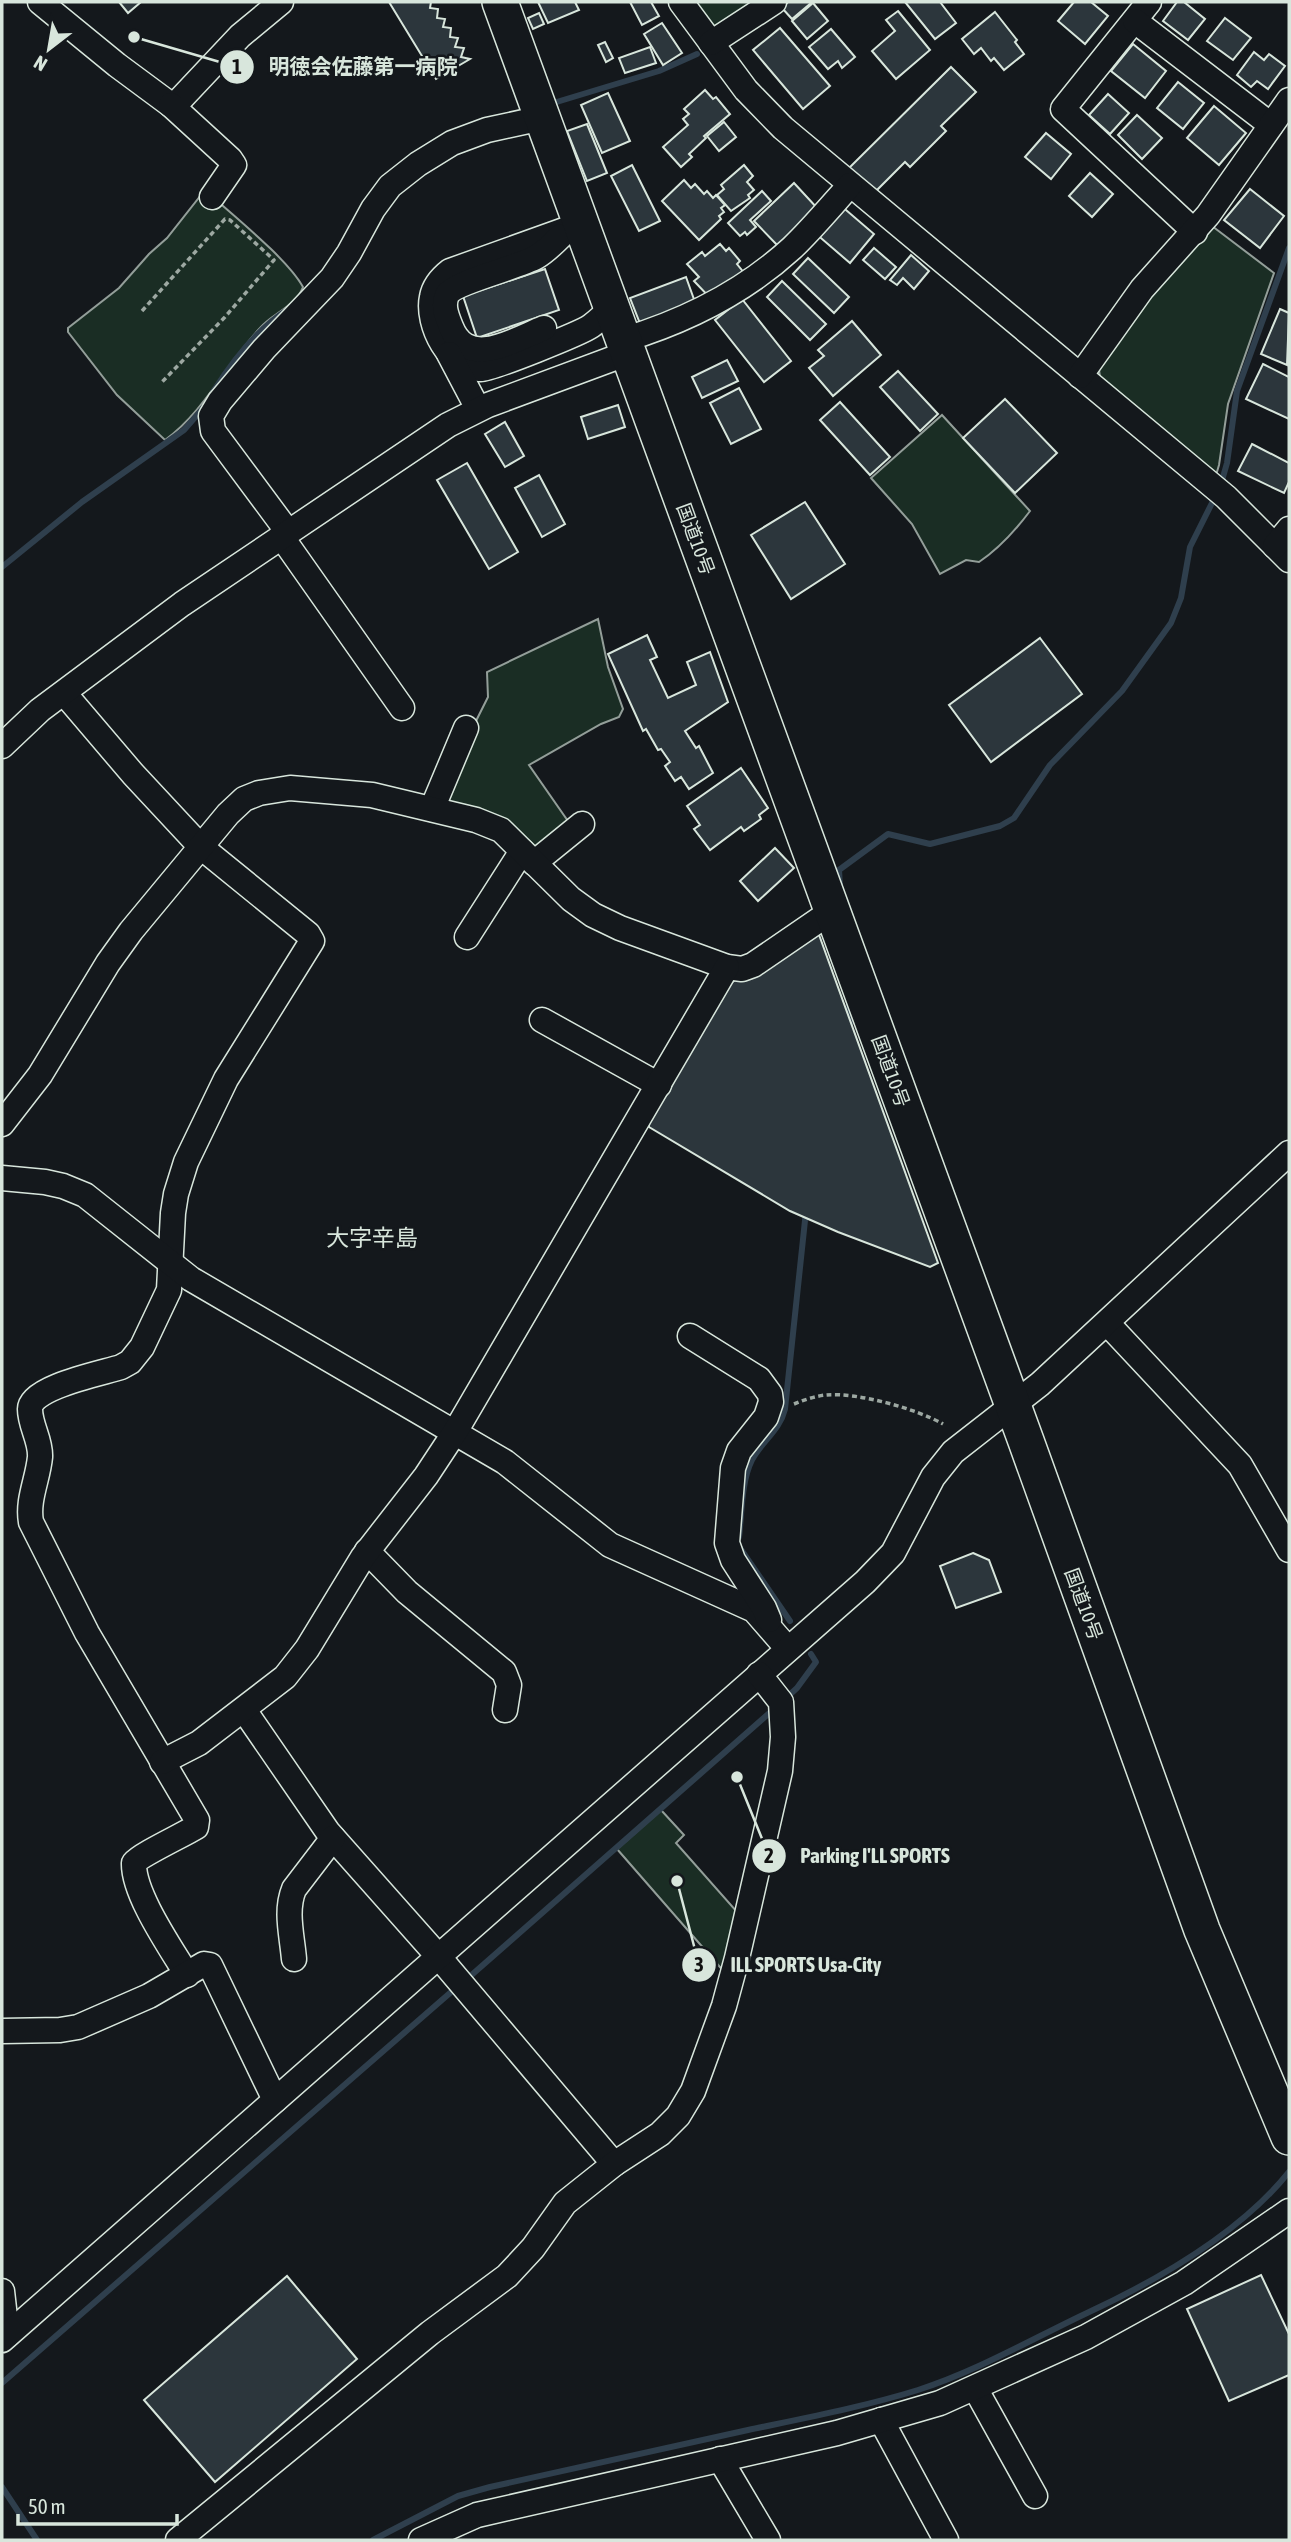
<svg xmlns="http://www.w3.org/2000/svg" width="1291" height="2542" font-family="'Asap Condensed','Noto Sans JP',sans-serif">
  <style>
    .green { fill: #1a2d24; stroke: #939e99; stroke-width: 2 }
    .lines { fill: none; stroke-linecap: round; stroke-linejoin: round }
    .stream { stroke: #2f3f4d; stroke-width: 6 }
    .building { fill: #2c363c; stroke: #d8e6dc; stroke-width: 2 }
    .minor-casing { stroke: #d8e6dc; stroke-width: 27 }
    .highway-casing { stroke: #d8e6dc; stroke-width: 38 }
    .path { stroke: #9da8a2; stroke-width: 3.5; stroke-dasharray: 5 3.5; stroke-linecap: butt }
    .minor { stroke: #14181c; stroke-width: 24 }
    .highway { stroke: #14181c; stroke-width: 35 }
    .labels { text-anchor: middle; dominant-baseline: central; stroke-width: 5; stroke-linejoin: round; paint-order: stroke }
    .street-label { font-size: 19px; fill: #d8e6dc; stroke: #14181c }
    .quarter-label { font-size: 23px; fill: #d8e6dc; stroke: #14181c }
    .leader { fill: none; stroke: #d8e6dc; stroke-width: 2.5 }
    .callout-dot { fill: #d8e6dc; stroke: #14181c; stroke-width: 2.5 }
    .mark-label { font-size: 21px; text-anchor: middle; font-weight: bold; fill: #111 }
    .callout-label { font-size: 21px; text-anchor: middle; font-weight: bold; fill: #d8e6dc; stroke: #14181c; stroke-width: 5; stroke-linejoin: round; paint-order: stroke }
  </style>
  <rect width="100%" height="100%" fill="#14181c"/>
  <g class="green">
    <polygon points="694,2 765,2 719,38"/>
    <path d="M 205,190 C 231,214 287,258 303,287 C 295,307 273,313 260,328 C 226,364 205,411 165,440 L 117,395 L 68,332 L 68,328 L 119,288 L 149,254 L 167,238 Z"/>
    <polygon points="1212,226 1274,273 1228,404 1219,465 1214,482 1101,386 1099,369 1145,301"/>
    <path d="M 942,415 L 1030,511 C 1015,531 1000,548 979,562 L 966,560 L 940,574 L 912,524 L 871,478 Z"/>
    <polygon points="598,619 608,667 623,709 619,717 601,724 529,765 570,824 535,850 447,803 477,719 488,697 487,672"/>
    <polygon points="661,1810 684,1835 676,1843 738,1913 726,1974 617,1849"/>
  </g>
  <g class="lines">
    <g class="stream">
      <polyline points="550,104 659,71 697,54"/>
      <path d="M 213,392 C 232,362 257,329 287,310"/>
      <polyline points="1221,484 1227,463 1237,391 1289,248"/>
      <polyline points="2,567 82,502 184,430 204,407"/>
      <polyline points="840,886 839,870 888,834 930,844 1000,826 1014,818 1050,765 1122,691 1171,623 1181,598 1190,547 1215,497"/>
      <polyline points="849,1001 850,1025"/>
      <path d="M 739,1537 C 742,1514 741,1482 752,1460 C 762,1441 780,1430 785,1409 L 806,1211"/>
      <polyline points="740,1548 790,1621"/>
      <polyline points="785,1699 797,1688 816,1662 811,1654"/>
      <polyline points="467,1979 774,1709"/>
      <polyline points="2,2383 458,1986"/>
      <polyline points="2,2487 37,2540"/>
      <path d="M 373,2540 L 458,2496 L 490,2487 C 576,2468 662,2449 748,2430 C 805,2418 863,2407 918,2390 C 977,2371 1032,2339 1087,2313 C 1158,2280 1240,2233 1289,2172"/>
    </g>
  </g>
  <g class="building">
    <polygon points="119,2 141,2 128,13"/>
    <polygon points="389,2 431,2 430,8 438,9 437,18 445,19 443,27 451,28 450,37 458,38 455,47 464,48 461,57 470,59 436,79"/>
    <polygon points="538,2 575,2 579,10 548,23"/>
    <polygon points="630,2 651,2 659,16 642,25"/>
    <polygon points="788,2 809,2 811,3 792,19 782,8"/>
    <polygon points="905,2 940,2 956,23 935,39"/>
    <polygon points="1074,2 1091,2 1108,16 1085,44 1058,21"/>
    <polygon points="1177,2 1184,2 1205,19 1188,40 1163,21"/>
    <polygon points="813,3 828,21 807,39 792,21"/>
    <polygon points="898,11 930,50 896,79 872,51 895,31 886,20"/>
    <polygon points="995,12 1017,40 1015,42 1024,54 1004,70 994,58 991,61 981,48 974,54 962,39"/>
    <polygon points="539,13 544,24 533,29 528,18"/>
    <polygon points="1225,18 1251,38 1233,60 1207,41"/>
    <polygon points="662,23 682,53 663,65 644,34"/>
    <polygon points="780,28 830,86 803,109 753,50"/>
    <polygon points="831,29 855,57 842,68 838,61 828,69 809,47"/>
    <polygon points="605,42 613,58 606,62 598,45"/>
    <polygon points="1133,44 1166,71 1145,98 1111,71"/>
    <polygon points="650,47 656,63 625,73 619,58"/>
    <polygon points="1254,52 1264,60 1269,54 1285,66 1268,89 1257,81 1251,87 1237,75"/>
    <polygon points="951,67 976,92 941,126 946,131 910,167 905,162 871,196 846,171"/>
    <polygon points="1178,82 1204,103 1183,129 1157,108"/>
    <polygon points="705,90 713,99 716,97 730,114 704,136 706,138 689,154 692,157 681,167 663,147 688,125 683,119 689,114 684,109"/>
    <polygon points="608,93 630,141 602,153 581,105"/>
    <polygon points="1108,94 1129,113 1110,134 1089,115"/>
    <polygon points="1214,106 1246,133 1219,165 1187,138"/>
    <polygon points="1137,115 1162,138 1142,159 1118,135"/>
    <polygon points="724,122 736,137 719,151 707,136"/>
    <polygon points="587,124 607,173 587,181 567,131"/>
    <polygon points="1046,133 1071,154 1051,179 1025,157"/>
    <polygon points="632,165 660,221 639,231 611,176"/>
    <polygon points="744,165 753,176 747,182 754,190 748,195 750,198 731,211 717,195 724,189 721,185"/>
    <polygon points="1090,173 1113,194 1092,217 1069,196"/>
    <polygon points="684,180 691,188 695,184 704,194 707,191 713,198 716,195 725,205 721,208 724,212 719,216 721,219 699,240 662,201"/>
    <polygon points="794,183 818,209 779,247 754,221"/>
    <polygon points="1250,189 1284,216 1260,248 1224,220"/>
    <polygon points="762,191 771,201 750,220 756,227 747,235 745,232 740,236 728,223"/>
    <polygon points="839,204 874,234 850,263 815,233"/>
    <polygon points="720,244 726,251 729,248 740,261 737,264 745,274 713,301 694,281 699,277 687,264 702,252 705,256"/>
    <polygon points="874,248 896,267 885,279 863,260"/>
    <polygon points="911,255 929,271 914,289 903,278 897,285 890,280"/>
    <polygon points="808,258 849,297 834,313 793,274"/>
    <polygon points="545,269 559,310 477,338 463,296"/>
    <polygon points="686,277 696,305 641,326 630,298"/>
    <polygon points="782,281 826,324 810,340 767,297"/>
    <polygon points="742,299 791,361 764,382 715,320"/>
    <polygon points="1280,309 1289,313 1287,365 1261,354"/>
    <polygon points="852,321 881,355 833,396 809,368 824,356 818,350"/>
    <polygon points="727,360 738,381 702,398 692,377"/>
    <polygon points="1263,364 1289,377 1289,419 1246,399"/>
    <polygon points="898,371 938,414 920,431 880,387"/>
    <polygon points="739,388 761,429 731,444 710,403"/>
    <polygon points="1005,399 1057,453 1015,493 963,438"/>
    <polygon points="840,402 890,457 870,475 820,420"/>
    <polygon points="618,405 625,427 588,439 581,417"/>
    <polygon points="505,422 524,456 505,467 485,434"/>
    <polygon points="1252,444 1289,463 1289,482 1284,493 1238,471"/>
    <polygon points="467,463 518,552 489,569 437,480"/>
    <polygon points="539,475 565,524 542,537 515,488"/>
    <polygon points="805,502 845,564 791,599 751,535"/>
    <polygon points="647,635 657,657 650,660 668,698 696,685 687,662 710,652 728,702 685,731 696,748 699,746 713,773 689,789 681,777 675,781 665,766 670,762 661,749 658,750 646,729 643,731 608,654"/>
    <polygon points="1040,638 1082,694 991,762 949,705"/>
    <polygon points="741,768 768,808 759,815 761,819 744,831 741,827 710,850 694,829 700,825 687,806"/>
    <polygon points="775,848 794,868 758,901 740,881"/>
    <polygon points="818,932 938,1263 930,1267 838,1232 790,1211 649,1127 649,1123 731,983 746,972"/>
    <polygon points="973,1553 989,1560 1001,1592 956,1608 940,1566"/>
    <polygon points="1261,2275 1289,2334 1289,2375 1229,2401 1187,2309"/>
    <polygon points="287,2276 357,2359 215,2482 144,2400"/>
  </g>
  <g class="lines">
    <defs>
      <g id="minor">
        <polyline points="40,2 117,65 171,105 175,105 240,36 281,2"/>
        <polyline points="681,2 746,90 783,128 1226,497 1289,560"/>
        <polyline points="1149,2 1063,109 1195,232"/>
        <polyline points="1135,21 1271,125"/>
        <polyline points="711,43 774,2"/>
        <polyline points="171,105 230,159 234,165 212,197"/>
        <path d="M 581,224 L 450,271 C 441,278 434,286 432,297 C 426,324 450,371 481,369 C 492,369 581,333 591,326 C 598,321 605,314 612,308"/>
        <path d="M 544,328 C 514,340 468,370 451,327 C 447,317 442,306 447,295 C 454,282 519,267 536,257 C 545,252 553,244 561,236"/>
        <path d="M 623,340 C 686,321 743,293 792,248 C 812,229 831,206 850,185"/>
        <polyline points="449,354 478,409"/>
        <polyline points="1080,376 1142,289 1208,215 1289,100"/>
        <polyline points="288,532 213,431 211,416 220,401 264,349 332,278 349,253 373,209 390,186 418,164 452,143 487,130 542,118"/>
        <polyline points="281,536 402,708"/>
        <polyline points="1275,546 1289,529"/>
        <path d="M 64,693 L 133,774 L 201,847 L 308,934 L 312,941 L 226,1079 L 186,1162 L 176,1194 L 173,1213 L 169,1290 L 142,1347 L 130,1362 L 121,1367 C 103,1373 30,1387 30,1409 C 30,1426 41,1440 40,1457 C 38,1479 27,1500 31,1522 L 87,1633 L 197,1820 L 196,1827 C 183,1835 140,1855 134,1863 C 133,1894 171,1948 187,1975"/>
        <polyline points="2,746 40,710 182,604 448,425 488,405 628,353"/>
        <polyline points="432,809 466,728"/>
        <polyline points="534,863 582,824"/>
        <polyline points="467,937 522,851"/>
        <polyline points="542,1020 659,1085"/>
        <polyline points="2,1124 40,1075 108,963 131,931 228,814 244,799 259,793 290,788 372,795 476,820 501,830 571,899 593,915 620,928 727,967 742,969 753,965 829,913 831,908"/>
        <polyline points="2,1178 45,1182 63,1186 85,1195 191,1279 505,1462 610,1545 754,1610 788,1649"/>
        <polyline points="1107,1323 1240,1465 1289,1550"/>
        <polyline points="690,1336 759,1379 770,1394 771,1402 766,1417 739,1451 733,1468 727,1543 733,1560 764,1608 769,1620"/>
        <polyline points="367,1551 407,1592 504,1672 509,1685 505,1710"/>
        <polyline points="244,1710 328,1832 438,1956 614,2164"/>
        <polyline points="162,1762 199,1743 285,1677 307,1649 363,1557 426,1476 455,1432 727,967"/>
        <path d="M 294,1959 C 292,1935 285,1911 294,1889 L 333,1838"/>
        <polyline points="2,2031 60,2030 78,2027 149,1996 204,1964 210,1965 275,2100"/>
        <polyline points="2,2291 7,2335"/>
        <polyline points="2,2340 865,1582 893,1553 933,1477 953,1452 1040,1384 1289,1153"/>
        <polyline points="975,2388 1035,2496"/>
        <polyline points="881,2420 946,2540"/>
        <polyline points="720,2459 768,2540"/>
        <polyline points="178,2540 430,2333 507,2276 533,2248 565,2203 614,2164 660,2134 678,2116 693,2091 724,2006 737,1958 780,1771 783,1737 781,1702 759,1674"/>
        <polyline points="421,2540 477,2515 837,2433 940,2403 1086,2337 1184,2283 1289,2211"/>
      </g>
      <polyline id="highway" points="500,2 1026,1441 1202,1930 1289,2137"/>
    </defs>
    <use href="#minor" class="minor-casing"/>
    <use href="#highway" class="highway-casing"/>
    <g class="path">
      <polyline points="142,311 225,219 230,220 274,260 225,317 162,382"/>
      <path d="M 794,1404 C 804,1400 815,1396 826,1395 C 857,1392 917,1409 943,1424"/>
    </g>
    <use href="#minor" class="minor"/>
    <use href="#highway" class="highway"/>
  </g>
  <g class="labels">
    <g class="street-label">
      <text transform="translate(696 539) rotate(70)">国道10号</text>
      <text transform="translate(891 1071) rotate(70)">国道10号</text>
      <text transform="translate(1084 1604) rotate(70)">国道10号</text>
    </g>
    <g class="quarter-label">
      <text x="372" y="1238">大字辛島</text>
    </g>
  </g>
  <path class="leader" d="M134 37L237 67M737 1777L769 1856M677 1881L699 1965"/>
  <g class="callout-dot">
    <circle cx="134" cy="37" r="7"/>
    <circle cx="737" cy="1777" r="7"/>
    <circle cx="677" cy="1881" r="7"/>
    <circle cx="237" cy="67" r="18"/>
    <circle cx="769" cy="1856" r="18"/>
    <circle cx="699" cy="1965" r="18"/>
  </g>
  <g class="mark-label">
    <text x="237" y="74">1</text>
    <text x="769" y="1863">2</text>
    <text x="699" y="1972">3</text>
  </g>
  <g class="callout-label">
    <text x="363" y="74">明徳会佐藤第一病院</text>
    <text x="875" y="1863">Parking I'LL SPORTS</text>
    <text x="806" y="1972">ILL SPORTS Usa-City</text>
  </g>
  <rect width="1291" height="2542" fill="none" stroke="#d8e6dc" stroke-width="7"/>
  <g transform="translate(49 49) rotate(211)" stroke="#14181c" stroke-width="5" paint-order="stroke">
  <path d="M0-5L12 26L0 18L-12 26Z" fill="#d8e6dc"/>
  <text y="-10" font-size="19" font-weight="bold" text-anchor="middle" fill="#d8e6dc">N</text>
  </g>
  <path d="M18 2514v10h159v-10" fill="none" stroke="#d8e6dc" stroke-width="3.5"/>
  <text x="28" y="2514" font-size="21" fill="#d8e6dc" stroke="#14181c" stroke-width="5" paint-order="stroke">50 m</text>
</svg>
